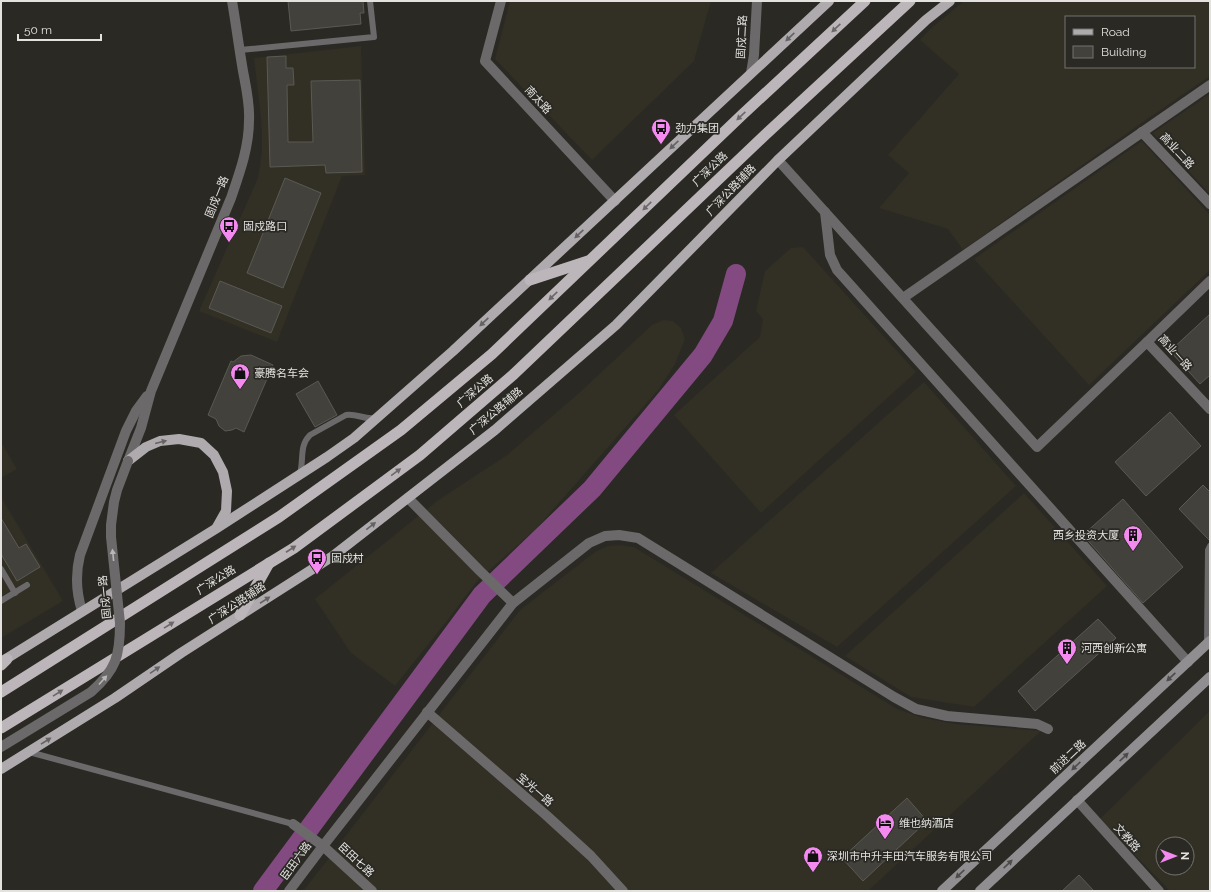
<svg xmlns="http://www.w3.org/2000/svg" width="1211" height="892" font-family="Raleway,'Noto Sans SC',sans-serif">
  <style>
    .built { fill: #322f24; fill-rule: evenodd }
    .lines { fill: none; stroke-linecap: round; stroke-linejoin: round }
    .river { stroke: #824a80; stroke-width: 20 }
    .building { fill: #42413c; stroke: #5a5953 }
    .service { stroke: #6c696b; stroke-width: 6 }
    .minor { stroke: #6c696b; stroke-width: 10 }
    .tertiary { stroke: #6c696b; stroke-width: 10 }
    .secondary { stroke: #918e91; stroke-width: 10 }
    .primary { stroke: #aeaaae; stroke-width: 10 }
    .trunk { stroke: #bcb6bb; stroke-width: 11 }
    .tertiary-bridge { stroke: #6c696b; stroke-width: 10 }
    .oneway { fill: #6c6868 }
    .oneway2 { fill: #656362 }
    .oneway3 { fill: #b9b8b6 }
    .oneway4 { fill: #4e4c4a }
    .labels { text-anchor: middle; dominant-baseline: central; stroke-width: 3.5; stroke-linejoin: round; paint-order: stroke }
    .street-label { font-size: 11px; fill: #e3e2df; stroke: #2a2924 }
    .poi-label { font-size: 11px; fill: #e3e2df; stroke: #2a2924; text-anchor: start }
  </style>
  <rect width="100%" height="100%" fill="#2a2924"/>
  <g class="built">
    <polygon points="510,1 711,1 694,61 592,160 495,59"/>
    <path d="M 964,1 L 1210,1 L 1210,76 L 1143,122 L 963,250 L 948,229 L 879,208 L 909,173 L 888,155 L 959,74 L 920,40 L 928,31 ZM 1066,17 L 1194,17 L 1194,67 L 1066,67 Z"/>
    <polygon points="361,46 365,175 342,176 277,342 199,311 258,178 262,151 262,135 261,118 254,58"/>
    <polygon points="1210,94 1210,194 1153,133"/>
    <polygon points="1142,141 1210,215 1210,270 1089,385 974,259"/>
    <polygon points="803,247 916,372 761,513 674,415 760,337 763,319 756,311 765,271 791,248"/>
    <polygon points="663,320 673,321 681,328 685,339 675,364 659,389 536,529 477,581 450,617 395,686 351,653 315,599 437,501 507,455 579,393 652,325"/>
    <polygon points="924,382 1016,486 837,647 711,573"/>
    <polygon points="1,442 17,469 1,478"/>
    <polygon points="1024,493 1107,586 974,707 911,697 845,656"/>
    <polygon points="1,497 63,601 1,638"/>
    <polygon points="619,545 634,547 897,709 923,718 956,724 1041,731 868,891 378,891 334,851 520,610 595,552 608,546"/>
    <path d="M 1210,711 L 1210,891 L 1170,891 L 1100,819 ZM 1163,844 L 1187,844 L 1187,868 L 1163,868 Z"/>
    <polygon points="330,857 367,891 303,891"/>
  </g>
  <g class="lines">
    <polyline class="river" points="263,891 482,595 592,489 703,355 723,321 736,274"/>
  </g>
  <g class="building">
    <polygon points="288,1 363,1 364,13 360,13 361,24 291,31"/>
    <polygon points="286,56 286,68 293,68 294,85 287,85 288,142 313,142 311,81 360,80 362,172 326,173 325,165 270,167 267,57"/>
    <polygon points="285,178 321,193 283,288 247,273"/>
    <polygon points="220,281 282,306 271,333 209,308"/>
    <polygon points="1210,314 1210,375 1200,384 1170,351"/>
    <polygon points="251,355 273,365 244,432 236,428 232,430 225,431 219,426 216,419 208,415 231,361 233,362 241,356"/>
    <polygon points="318,381 337,415 315,427 296,394"/>
    <polygon points="1170,412 1201,446 1146,496 1115,462"/>
    <polygon points="1203,485 1210,492 1210,541 1179,509"/>
    <polygon points="1123,499 1183,567 1143,603 1083,535"/>
    <polygon points="1,518 19,548 26,544 40,567 17,581 1,554"/>
    <polygon points="1098,619 1116,638 1035,711 1018,691"/>
    <polygon points="907,798 927,821 863,881 842,858"/>
    <polygon points="1079,875 1094,891 1062,891"/>
  </g>
  <g class="lines">
    <g class="service">
      <polyline points="240,50 374,37 370,1"/>
      <path d="M 300,474 C 304,459 299,446 310,435 L 346,415 C 356,413 365,420 375,418"/>
      <polyline points="1,569 15,593"/>
      <polyline points="1,601 27,585"/>
      <polyline points="1207,644 1208,550 1210,546"/>
      <polyline points="29,752 293,824"/>
    </g>
    <g class="minor">
      <polyline points="501,1 485,61 615,201"/>
      <polyline points="1142,132 1210,204"/>
      <polyline points="778,160 1037,447 1147,342"/>
      <polyline points="825,212 830,255 837,270 1188,662"/>
      <polyline points="1210,281 1147,342 1210,409"/>
      <polyline points="903,298 1210,85"/>
      <polyline points="408,498 480,571 513,603"/>
      <polyline points="427,712 546,815 591,856 623,891"/>
      <polyline points="1077,800 1159,891"/>
      <polyline points="293,824 323,846 372,891"/>
      <polyline points="289,891 323,846 513,603 589,543 605,536 619,535 638,538 894,697 916,709 947,716 1037,724 1048,729"/>
    </g>
    <g class="tertiary">
      <polyline points="751,73 754,55 757,1"/>
      <path d="M 128,461 L 141,428 L 151,391 L 231,198 C 240,172 249,147 249,120 C 250,104 246,87 243,71 C 239,48 236,24 232,1"/>
      <path d="M 82,611 C 76,592 75,575 80,555 L 126,431 L 136,411 L 147,396"/>
    </g>
    <g class="secondary">
      <polyline points="942,891 1210,641"/>
      <polyline points="980,891 1210,677"/>
    </g>
    <g class="primary">
      <polyline points="128,461 146,447 160,441 179,439 201,443 214,455 223,472 227,491 226,511 217,527"/>
      <polyline points="1,662 217,528 327,457 354,438 453,351 829,1"/>
      <polyline points="1,769 115,698 181,653 333,556 495,430 616,325 778,160 926,20 950,1"/>
    </g>
    <g class="trunk">
      <polyline points="530,280 588,261"/>
      <polyline points="240,615 269,563"/>
      <polyline points="1,665 7,659"/>
      <polyline points="1,692 279,517 401,430 492,354 743,114 865,1"/>
      <polyline points="1,728 294,548 420,455 514,374 765,135 910,1"/>
    </g>
    <path class="tertiary-bridge" d="M 1,747 L 91,692 C 116,670 120,656 120,623 L 111,537 L 111,525 L 114,502 L 117,490 L 128,461"/>
  </g>
  <defs><path id="oneway-solid" d="M-6-.8H1V-3.2L6.5 0L1 3.2V.8H-6Z"/></defs>
  <g class="oneway">
    <use href="#oneway-solid" transform="translate(836 28) rotate(137)"/>
    <use href="#oneway-solid" transform="translate(741 116) rotate(137)"/>
    <use href="#oneway-solid" transform="translate(647 206) rotate(136)"/>
    <use href="#oneway-solid" transform="translate(553 296) rotate(136)"/>
    <use href="#oneway-solid" transform="translate(396 472) rotate(-36)"/>
    <use href="#oneway-solid" transform="translate(291 549) rotate(-33)"/>
    <use href="#oneway-solid" transform="translate(169 625) rotate(-32)"/>
    <use href="#oneway-solid" transform="translate(58 693) rotate(-32)"/>
  </g>
  <g class="oneway2">
    <use href="#oneway-solid" transform="translate(790 37) rotate(137)"/>
    <use href="#oneway-solid" transform="translate(674 145) rotate(137)"/>
    <use href="#oneway-solid" transform="translate(579 234) rotate(137)"/>
    <use href="#oneway-solid" transform="translate(484 322) rotate(137)"/>
    <use href="#oneway-solid" transform="translate(161 442) rotate(-14)"/>
    <use href="#oneway-solid" transform="translate(371 526) rotate(-38)"/>
    <use href="#oneway-solid" transform="translate(265 600) rotate(-33)"/>
    <use href="#oneway-solid" transform="translate(155 670) rotate(-34)"/>
    <use href="#oneway-solid" transform="translate(46 741) rotate(-32)"/>
  </g>
  <g class="oneway3">
    <use href="#oneway-solid" transform="translate(113 555) rotate(-96)"/>
    <use href="#oneway-solid" transform="translate(103 680) rotate(-48)"/>
  </g>
  <g class="oneway4">
    <use href="#oneway-solid" transform="translate(1171 677) rotate(137)"/>
    <use href="#oneway-solid" transform="translate(1124 757) rotate(-43)"/>
    <use href="#oneway-solid" transform="translate(1076 766) rotate(137)"/>
    <use href="#oneway-solid" transform="translate(1008 864) rotate(-43)"/>
    <use href="#oneway-solid" transform="translate(960 874) rotate(137)"/>
  </g>
  <defs>
    <symbol id="bus-pin" viewBox="-11 -11 22 30"><path d="M0 17L-7.5 6A9.5 9.5 0 1 1 7.5 6Z" fill="#f489f0" stroke="#2a2924"/><path d="M-5-6H5V4H4V6H2V4H-2V6H-4V4H-5ZM-3.5-4V0h7V-4ZM-3.5 1.2v1.5H-2V1.2ZM2 1.2v1.5H3.5V1.2Z" fill="#111"/></symbol>
    <symbol id="shop-pin" viewBox="-11 -11 22 30"><path d="M0 17L-7.5 6A9.5 9.5 0 1 1 7.5 6Z" fill="#f489f0" stroke="#2a2924"/><path d="M-5-2.5h2.3a2.7 3.5 0 0 1 5.4 0H5L5.5 6h-11ZM-1.5-2.5h3a1.5 2.3 0 0 0-3 0Z" fill="#111"/></symbol>
    <symbol id="building-pin" viewBox="-11 -11 22 30"><path d="M0 17L-7.5 6A9.5 9.5 0 1 1 7.5 6Z" fill="#f489f0" stroke="#2a2924"/><path d="M-4-6H4V6H1V3H-1V6H-4ZM-2.5-4.3h1.7v1.8h-1.7ZM.8-4.3h1.7v1.8H.8ZM-2.5-1h1.7V.8h-1.7ZM.8-1h1.7V.8H.8Z" fill="#111"/></symbol>
    <symbol id="hotel-pin" viewBox="-11 -11 22 30"><path d="M0 17L-7.5 6A9.5 9.5 0 1 1 7.5 6Z" fill="#f489f0" stroke="#2a2924"/><path d="M-6-4.5h1.5V1H6V5H4.5V3h-9V5H-6ZM-4 0a1.8 1.8 0 1 1 3.6 0ZM.5 0V-2.5h3Q6-2.5 6 0Z" fill="#111"/></symbol>
  </defs>
  <g fill-rule="evenodd">
    <use href="#bus-pin" x="650" y="117" width="22" height="30"/>
    <use href="#bus-pin" x="218" y="215" width="22" height="30"/>
    <use href="#shop-pin" x="229" y="362" width="22" height="30"/>
    <use href="#building-pin" x="1122" y="524" width="22" height="30"/>
    <use href="#bus-pin" x="306" y="547" width="22" height="30"/>
    <use href="#building-pin" x="1056" y="637" width="22" height="30"/>
    <use href="#hotel-pin" x="874" y="812" width="22" height="30"/>
    <use href="#shop-pin" x="802" y="845" width="22" height="30"/>
  </g>
  <g class="labels">
    <g class="street-label">
      <text transform="translate(742 37) rotate(-87)">固戍二路</text>
      <text transform="translate(538 100) rotate(47)">南太路</text>
      <text transform="translate(1177 151) rotate(47)">高业二路</text>
      <text transform="translate(710 169) rotate(-44)">广深公路</text>
      <text transform="translate(731 190) rotate(-46)">广深公路辅路</text>
      <text transform="translate(217 197) rotate(-68)">固戍一路</text>
      <text transform="translate(1175 353) rotate(48)">高业一路</text>
      <text transform="translate(475 391) rotate(-41)">广深公路</text>
      <text transform="translate(496 411) rotate(-40)">广深公路辅路</text>
      <text transform="translate(216 580) rotate(-32)">广深公路</text>
      <text transform="translate(105 597) rotate(-96)">固戍一路</text>
      <text transform="translate(237 603) rotate(-33)">广深公路辅路</text>
      <text transform="translate(1068 757) rotate(-43)">前进二路</text>
      <text transform="translate(535 790) rotate(41)">宝光一路</text>
      <text transform="translate(1127 838) rotate(48)">文教路</text>
      <text transform="translate(356 860) rotate(43)">臣田七路</text>
      <text transform="translate(296 861) rotate(-54)">臣田六路</text>
    </g>
    <g class="poi-label">
      <text x="675" y="128">劲力集团</text>
      <text x="243" y="226">固戍路口</text>
      <text x="254" y="373">豪腾名车会</text>
      <text x="1119" y="535" text-anchor="end">西乡投资大厦</text>
      <text x="331" y="558">固戍村</text>
      <text x="1081" y="648">河西创新公寓</text>
      <text x="899" y="823">维也纳酒店</text>
      <text x="827" y="856">深圳市中升丰田汽车服务有限公司</text>
    </g>
  </g>
  <rect width="1211" height="892" fill="none" stroke="#e3e2df" stroke-width="4"/>
  <rect x="1065" y="16" width="130" height="52" fill="#2a2924" stroke="#74736f"/>
  <rect x="1073" y="29" width="20" height="6" fill="#aeaaae" stroke="#74736f"/>
  <text x="1101" y="36" font-size="12" fill="#e3e2df">Road</text>
  <rect x="1073" y="46" width="20" height="12" fill="#42413c" stroke="#74736f"/>
  <text x="1101" y="56" font-size="12" fill="#e3e2df">Building</text>
  <g transform="translate(1175 856) rotate(90)"><circle r="19" fill="#2a2924" stroke="#74736f"/>
  <path d="M0-3L7 15L0 10L-7 15Z" fill="#f489f0"/>
  <text y="-6" font-size="11" font-weight="bold" text-anchor="middle" fill="#e3e2df">N</text>
  </g>
  <path d="M18 34v6h83v-6" fill="none" stroke="#e3e2df" stroke-width="2"/>
  <text x="24" y="34" font-size="12" fill="#e3e2df" stroke="#2a2924" stroke-width="3" paint-order="stroke">50 m</text>
</svg>
